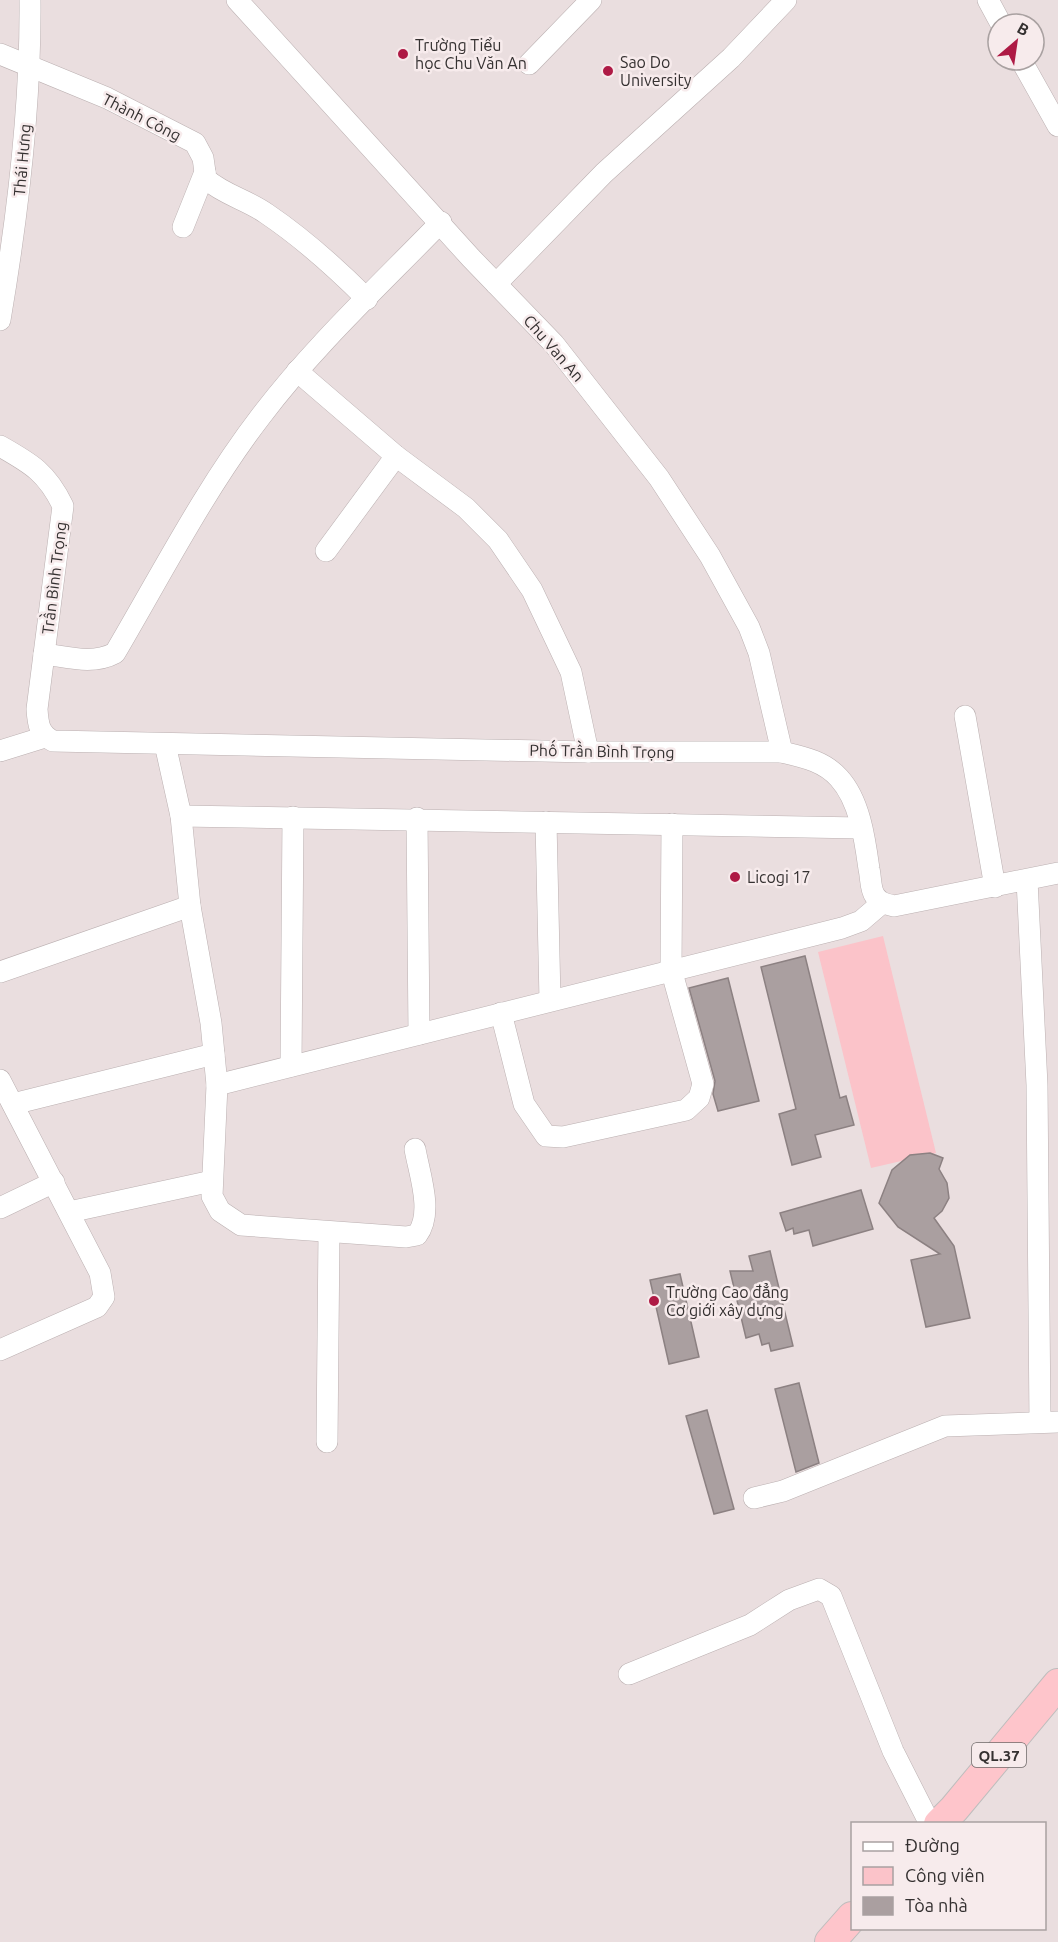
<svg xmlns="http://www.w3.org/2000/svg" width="1058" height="1942" font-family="Ubuntu,sans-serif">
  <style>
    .green { fill: #fbc3c9 }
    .building { fill: #aa9fa0; stroke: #8c8182; stroke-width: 1.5 }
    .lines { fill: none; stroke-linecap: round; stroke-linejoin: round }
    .minor-casing { stroke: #bbb0b1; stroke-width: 22 }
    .highway-casing { stroke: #bebdbd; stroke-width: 32 }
    .minor { stroke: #fff; stroke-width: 21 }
    .highway { stroke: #fec5cb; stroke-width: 30 }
    .poi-dot { fill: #ae1a45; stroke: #f7ebec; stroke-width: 2 }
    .labels { text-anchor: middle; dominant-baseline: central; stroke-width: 5; stroke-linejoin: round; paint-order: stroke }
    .shield { fill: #f7ebec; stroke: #6f6969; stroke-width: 1.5 }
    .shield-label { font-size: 15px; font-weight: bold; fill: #353131 }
    .poi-label { font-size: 16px; fill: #353131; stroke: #f7ebec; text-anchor: start }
    .street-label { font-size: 16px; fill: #353131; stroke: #f7ebec }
  </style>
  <rect width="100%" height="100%" fill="#eadedf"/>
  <polygon class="green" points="883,936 936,1153 871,1168 818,952"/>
  <g class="building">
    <polygon points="805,956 840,1098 846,1096 854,1125 815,1135 821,1157 792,1165 779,1114 796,1109 761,967"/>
    <polygon points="728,978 759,1101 718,1111 713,1094 715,1081 689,988"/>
    <polygon points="930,1153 943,1158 939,1169 947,1183 949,1198 942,1211 934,1218 954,1246 970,1318 926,1327 911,1260 940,1254 898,1227 879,1203 892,1170 910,1155"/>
    <polygon points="861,1190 873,1229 813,1246 809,1230 794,1234 793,1228 786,1231 780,1213"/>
    <polygon points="770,1251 793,1346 771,1351 769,1343 762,1345 759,1334 746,1338 730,1271 753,1271 749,1256"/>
    <polygon points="680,1274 699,1357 669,1364 650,1280"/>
    <polygon points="799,1383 819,1463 796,1472 775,1389"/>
    <polygon points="707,1410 734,1509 714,1514 686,1416"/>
  </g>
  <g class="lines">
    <defs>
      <g id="minor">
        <polyline points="237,0 471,258 554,344 659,478 710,556 749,627 759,653 782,752"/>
        <polyline points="988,0 1001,24"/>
        <path d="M 0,54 L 107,98 L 195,143 L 203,158 L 206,179 C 224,195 248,200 267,214 C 304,239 336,268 367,299"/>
        <polyline points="1021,60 1058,126"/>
        <polyline points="529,64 591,0"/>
        <polyline points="183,227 205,172"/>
        <polyline points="496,284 604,173 731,58 786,0"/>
        <path d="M 0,320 C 18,214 31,107 30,0"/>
        <polyline points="297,371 396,456 466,508 498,540 532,590 571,672 588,752"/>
        <path d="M 0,446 C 32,464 47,473 63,506 L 37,709 C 38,724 39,734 53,741 L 588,752 L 782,752 C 803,757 824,761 839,778 C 860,801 865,840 869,869 C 871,877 870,889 875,896 C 880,903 886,904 894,906 L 1058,873"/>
        <polyline points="326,551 396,456"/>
        <path d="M 44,654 C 68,657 93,665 115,653 C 162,573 205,489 261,416 C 314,346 380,285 441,222"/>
        <polyline points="965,716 995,887"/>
        <path d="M 165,744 L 181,816 L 190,906 L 211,1023 L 217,1085 L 212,1196 L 220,1211 L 241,1225 L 406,1237 L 417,1235 C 434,1213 419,1173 415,1149"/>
        <polyline points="0,751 45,737"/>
        <polyline points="181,816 861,828"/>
        <polyline points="417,818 419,1034"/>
        <polyline points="546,822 550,1000"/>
        <polyline points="1027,880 1037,1085 1040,1422"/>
        <polyline points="0,972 190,906"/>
        <polyline points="501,1013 524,1104 546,1136 563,1137 686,1110 699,1098 703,1084 671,969 672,824"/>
        <polyline points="291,1066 293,817"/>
        <polyline points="0,1080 100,1273 104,1297 97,1307 0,1350"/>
        <polyline points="217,1085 842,928 861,921 882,903"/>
        <polyline points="13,1104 214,1054"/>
        <polyline points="0,1208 54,1182"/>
        <polyline points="69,1212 212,1181"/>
        <polyline points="327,1442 329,1232"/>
        <polyline points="754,1498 783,1491 945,1426 1058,1422"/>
        <polyline points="629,1674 750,1625 789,1600 819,1589 831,1596 893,1751 930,1824"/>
      </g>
      <g id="highway">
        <polyline points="939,1824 954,1809 1058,1684"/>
        <polyline points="830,1942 852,1917"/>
      </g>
    </defs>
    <use href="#minor" class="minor-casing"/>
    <use href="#highway" class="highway-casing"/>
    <use href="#minor" class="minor"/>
    <use href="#highway" class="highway"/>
  </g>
  <g class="poi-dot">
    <circle cx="403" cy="54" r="6"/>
    <circle cx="608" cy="71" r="6"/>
    <circle cx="735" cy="877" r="6"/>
    <circle cx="654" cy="1301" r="6"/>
  </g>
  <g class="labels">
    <rect class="shield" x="972" y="1743" width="54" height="24" rx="4.5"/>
    <g class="shield-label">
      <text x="999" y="1755">QL.37</text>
    </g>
    <g class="poi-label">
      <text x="415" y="45">Trường Tiểu<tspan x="415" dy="18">học Chu Văn An</tspan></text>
      <text x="620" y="62">Sao Do<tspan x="620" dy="18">University</tspan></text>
      <text x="747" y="877">Licogi 17</text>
      <text x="666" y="1292">Trường Cao đẳng<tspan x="666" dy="18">Cơ giới xây dựng</tspan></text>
    </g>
    <g class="street-label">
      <text transform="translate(142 117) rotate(27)">Thành Công</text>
      <text transform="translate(22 160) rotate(-85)">Thái Hưng</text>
      <text transform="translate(554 348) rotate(49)">Chu Van An</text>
      <text transform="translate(54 578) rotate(-83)">Trần Bình Trọng</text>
      <text transform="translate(602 751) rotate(1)">Phố Trần Bình Trọng</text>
    </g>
  </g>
  <rect x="851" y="1822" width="195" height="108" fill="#f7ebec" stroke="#a9a1a1" stroke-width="1.5"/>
  <rect x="863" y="1842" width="30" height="9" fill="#ffffff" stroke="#a9a1a1" stroke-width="1.5"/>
  <text x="905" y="1852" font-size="18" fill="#353131">Đường</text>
  <rect x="863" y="1867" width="30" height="18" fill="#fbc3c9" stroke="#a9a1a1" stroke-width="1.5"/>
  <text x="905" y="1882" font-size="18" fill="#353131">Công viên</text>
  <rect x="863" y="1897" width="30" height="18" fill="#aa9fa0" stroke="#a9a1a1" stroke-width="1.5"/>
  <text x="905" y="1912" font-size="18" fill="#353131">Tòa nhà</text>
  <g transform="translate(1016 42) rotate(29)"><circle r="28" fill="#f7ebec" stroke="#a9a1a1" stroke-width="1.5"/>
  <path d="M0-4.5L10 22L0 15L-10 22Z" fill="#ae1a45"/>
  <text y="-9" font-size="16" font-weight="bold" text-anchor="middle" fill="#353131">B</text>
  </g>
</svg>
